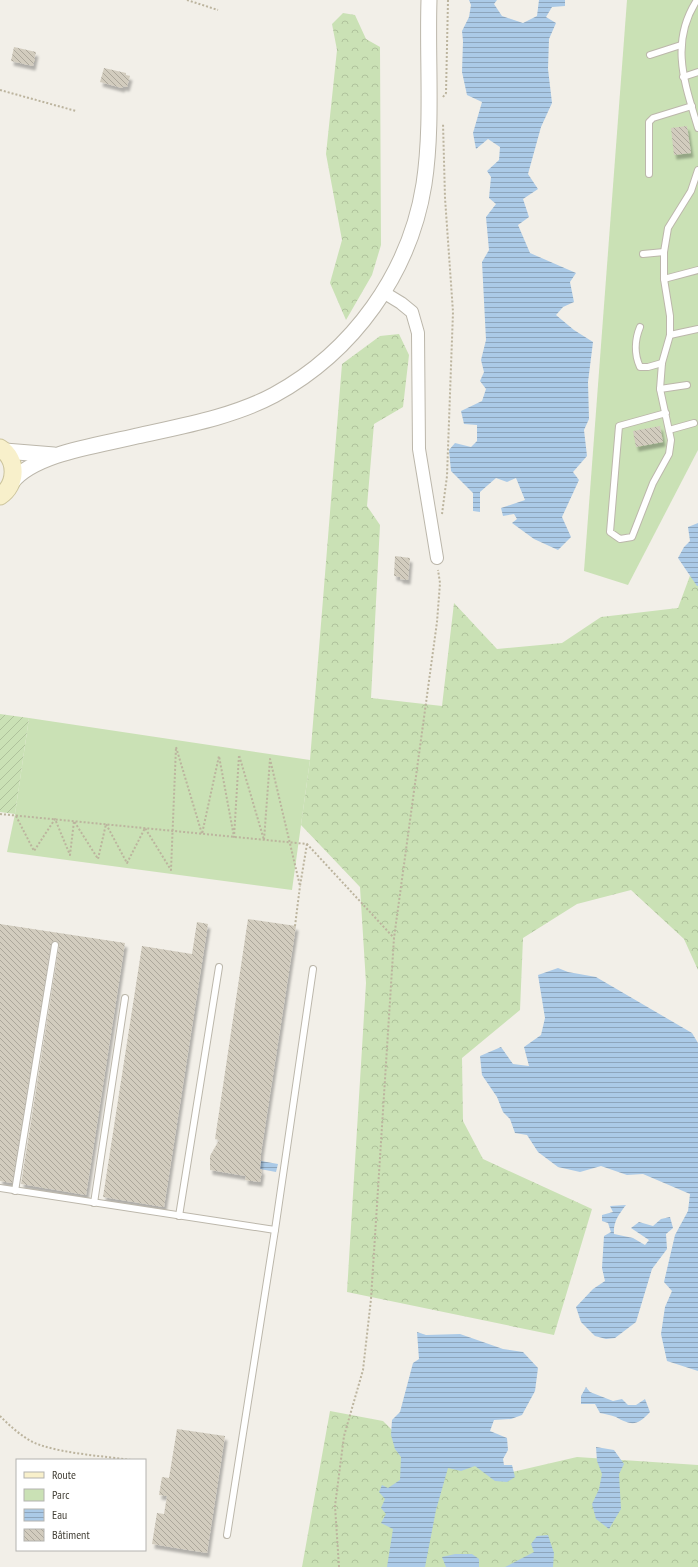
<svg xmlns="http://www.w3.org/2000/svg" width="698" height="1567" font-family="'PT Sans Narrow',sans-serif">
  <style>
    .forest { fill: url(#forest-crowns) }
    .park { fill: #cae1b5 }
    .garden { fill: url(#garden-furrows) }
    .water { fill: url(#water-rules) }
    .building { fill: url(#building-back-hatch); filter: url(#shadow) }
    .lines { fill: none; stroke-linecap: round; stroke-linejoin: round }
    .service-casing { stroke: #bcb7ab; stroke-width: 8 }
    .minor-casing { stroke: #bcb7ab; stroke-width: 14 }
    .tertiary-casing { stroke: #bcb7ab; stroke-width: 17 }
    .secondary-casing { stroke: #ccc49c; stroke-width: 19 }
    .path { stroke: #bcb49e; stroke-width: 2; stroke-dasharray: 2 2; stroke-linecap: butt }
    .service { stroke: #fff; stroke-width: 6 }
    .minor { stroke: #fff; stroke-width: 12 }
    .tertiary { stroke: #fff; stroke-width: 15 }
    .secondary { stroke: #f8f0cb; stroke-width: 17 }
  </style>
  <defs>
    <pattern id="forest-crowns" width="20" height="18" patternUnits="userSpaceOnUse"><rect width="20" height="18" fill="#cae1b5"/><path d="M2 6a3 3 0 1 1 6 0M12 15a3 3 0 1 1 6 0" fill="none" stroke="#afc29c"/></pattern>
    <pattern id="garden-furrows" width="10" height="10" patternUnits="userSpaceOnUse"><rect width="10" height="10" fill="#cae1b5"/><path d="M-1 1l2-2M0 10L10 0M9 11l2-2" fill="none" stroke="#afc29c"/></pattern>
    <pattern id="water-rules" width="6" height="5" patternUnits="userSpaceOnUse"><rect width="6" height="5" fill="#abcae7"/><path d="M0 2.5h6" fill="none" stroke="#8da5bc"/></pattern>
    <pattern id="building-back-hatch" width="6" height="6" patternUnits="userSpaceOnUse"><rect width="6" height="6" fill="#d2ccbe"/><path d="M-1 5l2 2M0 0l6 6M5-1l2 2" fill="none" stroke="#aca79b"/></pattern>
    <filter id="shadow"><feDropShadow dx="2.5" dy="4.5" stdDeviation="1" flood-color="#0004"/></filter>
  </defs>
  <rect width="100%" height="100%" fill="#f2efe8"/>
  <g class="forest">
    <polygon points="343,13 355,15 366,39 380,47 381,245 372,275 346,320 330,283 342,240 326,154 337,50 332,24"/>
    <polygon points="399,334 409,355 403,407 374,424 367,506 380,525 371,698 442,706 454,603 497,649 562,643 601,617 678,608 698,554 698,970 684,939 631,890 577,904 523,938 520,1010 462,1058 463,1121 483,1159 592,1209 554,1335 347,1292 366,983 360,887 301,825 310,760 342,364 380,336"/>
    <polygon points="330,1411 383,1421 409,1447 504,1474 577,1457 698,1465 698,1567 302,1567"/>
  </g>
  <g class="park">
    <polygon points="627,0 698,0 698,450 628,585 584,571"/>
    <polygon points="29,718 310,760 292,890 7,852 15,814"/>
  </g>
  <polygon class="garden" points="0,714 29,718 15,814 0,812"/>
  <g class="water">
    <polygon points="469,0 497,0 494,4 502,16 523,23 537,16 539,0 565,0 565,6 552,7 546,17 556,23 549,39 548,69 552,103 541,127 528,174 538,189 523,199 529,217 518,225 530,253 576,273 570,282 574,302 563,307 556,315 574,330 593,342 588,382 589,419 584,430 587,456 573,472 579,480 562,517 571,537 558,550 534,539 512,523 517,519 514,514 503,516 501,508 525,500 516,478 507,482 496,478 480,492 480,512 473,511 473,493 451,471 449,450 455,443 471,447 477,441 477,425 464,424 461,411 482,401 486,389 480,381 484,372 481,360 486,340 482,262 489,250 486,217 496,204 489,198 491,177 487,171 499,160 500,147 488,139 476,149 473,133 482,102 467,95 462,72 463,41 462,31 469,17 471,5"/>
    <polygon points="698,523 698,586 697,586 678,558 684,547 690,541 688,527"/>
    <polygon points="558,968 568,972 596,977 692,1033 698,1043 698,1371 667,1361 661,1334 665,1307 672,1291 664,1282 675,1235 688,1211 690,1194 643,1174 627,1175 601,1166 580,1172 558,1167 538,1152 527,1135 515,1133 510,1119 503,1112 497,1097 482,1075 480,1056 501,1047 513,1064 529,1066 524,1047 541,1035 545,1018 538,975"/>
    <polygon points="261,1161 278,1164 276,1172 260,1169"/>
    <path d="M 626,1205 C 619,1214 613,1222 614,1234 L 633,1238 L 645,1245 L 649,1240 L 631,1228 L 639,1222 L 653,1226 L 661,1219 L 670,1217 L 673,1228 L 666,1234 L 667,1249 L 652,1269 L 636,1322 L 615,1338 L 606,1339 L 595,1336 L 581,1322 L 576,1307 L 593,1289 L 605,1281 L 602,1268 L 604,1236 L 611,1232 L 608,1223 L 602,1221 L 602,1215 L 613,1212 L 610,1206 Z"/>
    <polygon points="417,1332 426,1335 460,1334 503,1349 523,1352 538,1368 535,1391 522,1415 511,1419 494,1420 490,1431 507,1438 508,1450 503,1459 504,1465 512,1465 515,1477 507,1482 495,1481 475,1466 461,1471 448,1468 436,1510 425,1567 387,1567 393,1529 381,1523 386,1514 381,1508 385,1499 379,1492 382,1485 388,1488 400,1480 401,1457 395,1449 391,1435 392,1420 400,1412 413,1363 419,1359"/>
    <path d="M 586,1387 L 590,1392 L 613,1401 L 622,1399 L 628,1405 L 636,1405 L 645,1399 L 650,1412 C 637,1426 632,1426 616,1417 C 611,1415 605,1414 600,1413 L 595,1404 L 581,1404 L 581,1396 Z"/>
    <polygon points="596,1447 614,1450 624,1464 619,1474 621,1509 609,1529 596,1519 592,1504 599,1489 602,1474 597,1461"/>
    <polygon points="548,1535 554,1553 553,1567 505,1567 534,1552 531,1544 537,1536"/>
    <polygon points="455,1554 472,1554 479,1559 479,1567 446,1567 442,1557"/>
  </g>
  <g class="building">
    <polygon points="14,47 36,52 33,66 11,61"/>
    <polygon points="104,68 126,73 126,75 130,76 127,87 123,86 122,88 100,82"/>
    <polygon points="687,126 691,153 674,155 671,128"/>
    <polygon points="660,426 663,442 636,447 633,431"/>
    <polygon points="395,556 410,558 408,580 400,579 400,577 394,576"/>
    <polygon points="248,919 296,926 261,1153 260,1169 262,1170 260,1182 245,1180 246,1176 210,1170 210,1156 219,1140 215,1139"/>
    <polygon points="197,922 208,924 164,1207 103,1197 142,946 192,954"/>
    <polygon points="0,924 125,943 86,1195 21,1184 59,946 58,942 55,941 52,942 51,944 12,1183 0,1181"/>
    <polygon points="177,1429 225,1436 207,1553 152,1544 157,1513 164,1514 167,1496 159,1495 162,1477 169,1478"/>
  </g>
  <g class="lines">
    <defs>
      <g id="service">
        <path d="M 697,0 C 669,43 685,84 698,128"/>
        <polyline points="650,55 681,45"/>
        <polyline points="683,77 698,72"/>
        <polyline points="649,174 649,122 653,118 692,106"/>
        <polyline points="643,254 664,252"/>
        <polyline points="664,279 698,270"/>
        <path d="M 640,327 C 635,339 634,354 640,367 L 648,367 L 662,363"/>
        <polyline points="670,335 698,329"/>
        <polyline points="660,389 687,385"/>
        <polyline points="666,413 619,426 610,532 620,539 632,537 653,483 669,454 671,440 660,389 662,363 670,335 670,316 664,279 664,252 668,228 691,191 698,170"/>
        <polyline points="669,430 694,423"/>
        <polyline points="0,1188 275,1230"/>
        <polyline points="15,1191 55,945"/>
        <polyline points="94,1203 125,998"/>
        <polyline points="179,1216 219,967"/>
        <polyline points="227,1535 275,1230 313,969"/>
      </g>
      <polyline id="minor" points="383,292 401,303 412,312 418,333 419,449 437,558"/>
      <g id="tertiary">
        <polyline points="5,451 54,455"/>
        <path d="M 12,482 C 35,453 101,445 137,436 C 182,426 233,417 274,395 C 353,352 410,273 424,184 C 433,125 427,60 429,0"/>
      </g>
      <path id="secondary" d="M 0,448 C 18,459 17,485 0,496"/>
    </defs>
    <use href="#service" class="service-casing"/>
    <use href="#minor" class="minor-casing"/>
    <use href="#tertiary" class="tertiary-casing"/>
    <use href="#secondary" class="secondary-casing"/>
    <g class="path">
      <polyline points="187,0 218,10"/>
      <polyline points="0,90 76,111"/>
      <polyline points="443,97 446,93 448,0"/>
      <polyline points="442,514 447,476 453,312 445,198 443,123"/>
      <polyline points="0,814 307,844 394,938"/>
      <polyline points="16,816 34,851 55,819 70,855 74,821 98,859 106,824 127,863 145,828 171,870 176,747 202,834 219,756 234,837 239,755 264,840 270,759 300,886 307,844"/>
      <polyline points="295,926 300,886"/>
      <path d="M 0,1416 C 11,1427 25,1440 40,1445 C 67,1454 103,1456 131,1460"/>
      <polyline points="339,1567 335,1506 344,1436 363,1370 371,1299 394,938 437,622 440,583 438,570"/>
    </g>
    <use href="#service" class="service"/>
    <use href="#minor" class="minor"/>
    <use href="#tertiary" class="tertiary"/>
    <use href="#secondary" class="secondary"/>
  </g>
  <rect x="16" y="1459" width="130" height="92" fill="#ffffff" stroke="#b4b3af"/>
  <rect x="24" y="1472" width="20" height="6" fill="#f8f0cb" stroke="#b4b3af"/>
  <text x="52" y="1479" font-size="12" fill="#444037">Route</text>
  <rect x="24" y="1489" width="20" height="12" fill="#cae1b5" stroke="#b4b3af"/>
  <text x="52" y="1499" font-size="12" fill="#444037">Parc</text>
  <rect x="24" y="1509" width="20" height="12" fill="url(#water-rules)" stroke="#b4b3af"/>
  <text x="52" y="1519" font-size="12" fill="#444037">Eau</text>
  <rect x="24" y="1529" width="20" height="12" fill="url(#building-back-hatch)" stroke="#b4b3af"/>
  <text x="52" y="1539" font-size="12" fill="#444037">Bâtiment</text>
</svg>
